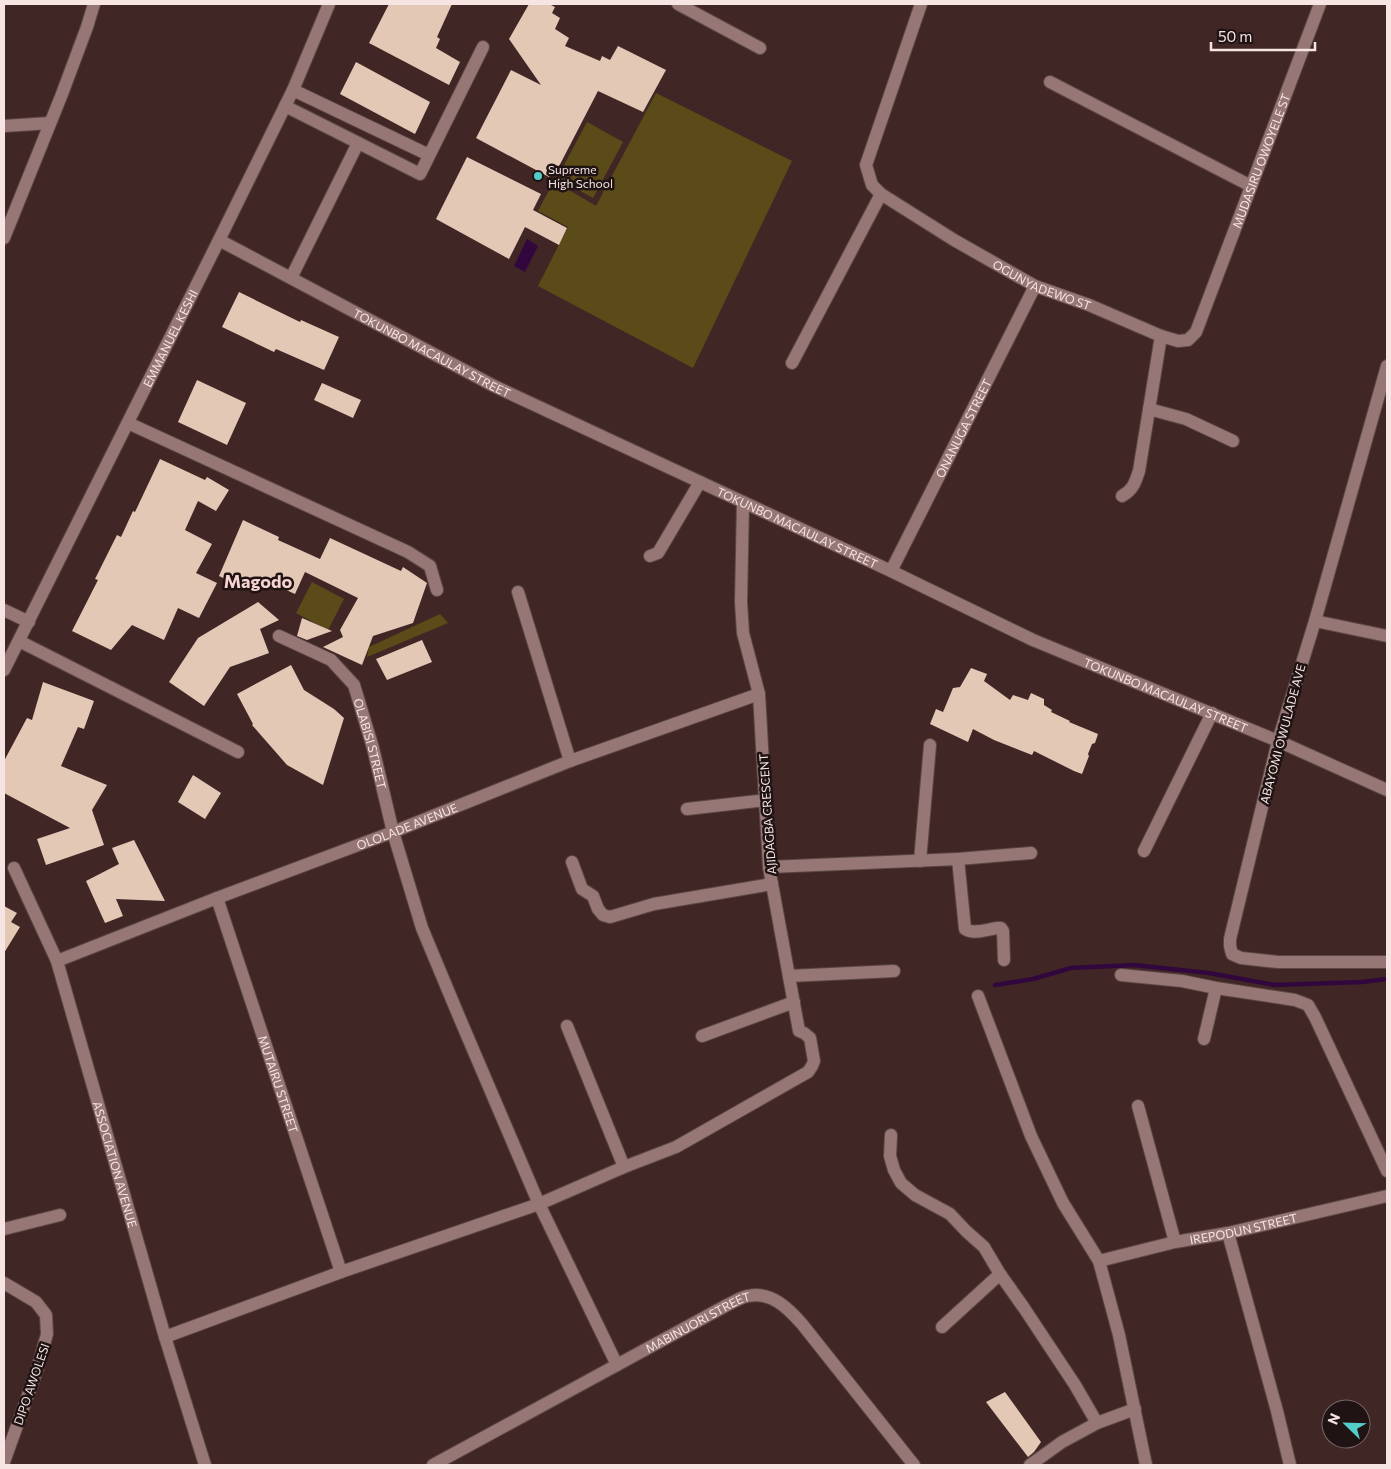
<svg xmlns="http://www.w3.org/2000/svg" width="1391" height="1469" font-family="Commissioner,sans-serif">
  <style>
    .green { fill: #5b4b18 }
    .water { fill: #31073e }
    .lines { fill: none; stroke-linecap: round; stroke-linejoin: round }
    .stream { stroke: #31073e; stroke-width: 4.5 }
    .building { fill: #e3c8b6 }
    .minor-casing { stroke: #5c4745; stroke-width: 14 }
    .minor { stroke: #967775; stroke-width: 12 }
    .poi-dot { fill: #54cdc8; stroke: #1f1313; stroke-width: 2 }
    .labels { text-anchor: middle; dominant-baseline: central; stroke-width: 5; stroke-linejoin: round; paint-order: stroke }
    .street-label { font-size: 12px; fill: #f6e5e3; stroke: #1f1313 }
    .poi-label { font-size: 12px; fill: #f6e5e3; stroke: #1f1313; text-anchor: start }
    .district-label { font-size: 18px; font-weight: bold; fill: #f7d4d1; stroke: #1f1313 }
  </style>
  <rect width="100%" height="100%" fill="#402725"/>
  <g class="green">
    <polygon points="656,93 792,161 693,368 538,286 568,227 538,211 554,181 596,206"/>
    <polygon points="587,122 623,142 593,198 557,178"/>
    <polygon points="312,582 344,599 328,630 296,613"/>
    <polygon points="440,614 448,623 367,657 369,647"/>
  </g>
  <polygon class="water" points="527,239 538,246 525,272 514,266"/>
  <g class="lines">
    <polyline class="stream" points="995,985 1033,979 1071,968 1134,965 1209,973 1275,985 1362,982 1387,979"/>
  </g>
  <g class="building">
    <polygon points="389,4 452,4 437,37 440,39 436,48 460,62 449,85 369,43"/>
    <polygon points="529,4 549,4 555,7 552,13 560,18 555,29 569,38 565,46 600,61 602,56 610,60 618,46 666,70 643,112 598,91 555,174 551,173 549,177 476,138 511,70 541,85 509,39"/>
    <polygon points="356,62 430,102 415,134 340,94"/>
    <polygon points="467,157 541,194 533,210 567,228 559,245 525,227 509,259 436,219"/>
    <polygon points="239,292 300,322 301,320 339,337 324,370 276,349 274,352 222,327"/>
    <polygon points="197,380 246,403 227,445 178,422"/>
    <polygon points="322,383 361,400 353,418 314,400"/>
    <polygon points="160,459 205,480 207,477 229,490 216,511 198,501 185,530 212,544 196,573 217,583 199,618 178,608 164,640 132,625 111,650 72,631 98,580 95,579 117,535 121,537 133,511 135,512"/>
    <polygon points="243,520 279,537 278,540 320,559 330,538 401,571 403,567 427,583 413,623 373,636 362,665 323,647 343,637 340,630 358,598 305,572 295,594 260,578 253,592 219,576"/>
    <polygon points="258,602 279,620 260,629 269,653 230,667 204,706 169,682 198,638"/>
    <polygon points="302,618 332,631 307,640 297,636"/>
    <polygon points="422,640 432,662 387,680 376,659"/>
    <polygon points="291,665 304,690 334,709 344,718 323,785 287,765 252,725 253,724 237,694"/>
    <polygon points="971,668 987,674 984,681 1010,700 1013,695 1028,700 1031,693 1044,699 1044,705 1052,710 1051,712 1070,721 1069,722 1098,734 1095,743 1092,744 1088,754 1089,756 1082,774 1074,771 1034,751 1032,755 994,740 973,729 968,742 930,724 936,709 943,712 953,688 960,687"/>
    <polygon points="43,682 94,701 84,729 78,727 61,766 107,785 92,810 104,845 46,865 37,839 70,828 4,793 4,761 27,718 32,720"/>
    <polygon points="193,775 221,793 205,819 178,802"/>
    <polygon points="134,840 165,901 116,899 123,916 105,923 86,881 119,864 112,848"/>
    <polygon points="4,906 17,913 11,922 20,927 4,953"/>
    <polygon points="1005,1392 1041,1442 1034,1452 1028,1457 986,1402"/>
  </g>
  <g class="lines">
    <defs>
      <g id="minor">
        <polyline points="678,4 760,48"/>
        <path id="s1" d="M 921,4 L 866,165 L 872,185 L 881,194 L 954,240 L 1035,286 L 1089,305 L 1161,336 L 1178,341 L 1188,340 L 1196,332 L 1320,4"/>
        <polyline points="1050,82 1251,186"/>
        <polyline points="293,90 429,155"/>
        <polyline points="285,106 420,174 483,47"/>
        <polyline points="4,126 50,123"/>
        <polyline points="4,238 62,94 87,27 94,4"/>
        <path id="s2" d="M 219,240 L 494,386 L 891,571 L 1033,640 L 1278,741 L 1387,790"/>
        <polyline points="291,278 358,143"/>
        <polyline points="792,363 881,194"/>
        <polyline points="1387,366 1315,621 1278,741 1230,939 1230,946 1232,954 1241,958 1278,962 1387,962"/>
        <polyline points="1149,409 1186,419 1233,441"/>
        <polyline points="128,423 408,552 430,566 437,590"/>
        <path d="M 1122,496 C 1133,490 1135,483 1139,471 L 1161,336"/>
        <polyline points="650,556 658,553 700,482"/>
        <path id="s3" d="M 891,571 L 1035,286"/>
        <polyline points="518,592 570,761"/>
        <polyline points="4,610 29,622"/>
        <polyline points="1315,621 1387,636"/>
        <path id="s4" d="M 279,636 L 331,660 L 354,685 L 373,748 L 393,832 L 422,928 L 460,1019 L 539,1204 L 617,1365"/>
        <polyline points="19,641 238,752"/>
        <path id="s5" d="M 4,670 L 219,240 L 293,90 L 329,4"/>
        <polyline points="687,809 766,800"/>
        <polyline points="1144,851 1212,713"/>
        <polyline points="958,859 1031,853"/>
        <polyline points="920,861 930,745"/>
        <polyline points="572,862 582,889 593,896 598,909 603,915 610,917 654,904 772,884"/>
        <path d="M 769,867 L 958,859 L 965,929 C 974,935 988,929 998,928 L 1001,928 L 1003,931 L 1004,960"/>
        <path id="s6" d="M 14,868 L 57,961 L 165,1337 L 205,1465"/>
        <path id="s7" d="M 217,898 L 341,1272"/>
        <path id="s8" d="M 57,961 L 217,898 L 393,832 L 570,761 L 759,694"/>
        <polyline points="1121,975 1182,981 1216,988 1295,1000 1308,1005 1315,1017 1387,1171"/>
        <polyline points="789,976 894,971"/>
        <polyline points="978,996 1031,1136 1063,1203 1099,1261 1119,1335 1146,1465"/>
        <polyline points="567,1026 624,1167"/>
        <polyline points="702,1036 794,1002"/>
        <polyline points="1204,1039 1216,988"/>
        <polyline points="1138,1106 1175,1242"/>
        <polyline points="891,1135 890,1156 894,1170 901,1183 915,1195 950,1214 966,1231 984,1247 1000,1274 1024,1308 1075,1385 1097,1423"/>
        <polyline points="4,1229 60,1215"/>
        <polyline points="1228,1233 1277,1411 1290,1465"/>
        <path id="s9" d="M 1099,1261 L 1175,1242 L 1228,1233 L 1387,1196"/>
        <polyline points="4,1283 36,1302 46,1315 47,1334 37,1370 4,1462"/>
        <polyline points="942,1327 1000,1274"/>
        <polyline points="165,1337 341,1272 539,1204 624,1167 676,1147 808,1072 812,1066 814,1061 810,1038 804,1033 799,1031 772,884 769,867 759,694 743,633 741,602 743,502"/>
        <path id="s10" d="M 433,1465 L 729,1304 C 735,1301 742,1297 748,1296 C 771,1291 788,1308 802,1324 L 914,1465"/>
        <polyline points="1030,1465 1062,1442 1097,1423 1135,1409"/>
      </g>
    </defs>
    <use href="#minor" class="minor-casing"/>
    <use href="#minor" class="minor"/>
  </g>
  <circle class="poi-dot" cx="538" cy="176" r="5"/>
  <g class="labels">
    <g class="street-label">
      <text stroke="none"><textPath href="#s1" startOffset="741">MUDASIRU OWOYELE ST</textPath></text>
      <text stroke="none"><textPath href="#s1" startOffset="389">OGUNYADEWO ST</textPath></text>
      <text stroke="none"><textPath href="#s5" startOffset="371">EMMANUEL KESHI</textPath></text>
      <text stroke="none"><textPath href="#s2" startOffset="241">TOKUNBO MACAULAY STREET</textPath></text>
      <text stroke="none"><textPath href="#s3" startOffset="160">ONANUGA STREET</textPath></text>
      <text stroke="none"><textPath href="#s2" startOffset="646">TOKUNBO MACAULAY STREET</textPath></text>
      <text stroke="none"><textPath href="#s2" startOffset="1051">TOKUNBO MACAULAY STREET</textPath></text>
      <text transform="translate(1282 734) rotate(-75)">ABAYOMI OWULADE AVE</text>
      <text stroke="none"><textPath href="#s4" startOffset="152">OLABISI STREET</textPath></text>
      <text transform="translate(767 814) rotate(-94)">AJIDAGBA CRESCENT</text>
      <text stroke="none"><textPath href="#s8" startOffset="375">OLOLADE AVENUE</textPath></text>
      <text stroke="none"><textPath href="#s7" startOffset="196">MUTAIRU STREET</textPath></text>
      <text stroke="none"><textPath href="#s6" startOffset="314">ASSOCIATION AVENUE</textPath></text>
      <text stroke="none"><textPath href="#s9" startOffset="148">IREPODUN STREET</textPath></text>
      <text stroke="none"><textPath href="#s10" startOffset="301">MABINUORI STREET</textPath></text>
      <text transform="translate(31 1384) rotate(-71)">DIPO AWOLESI</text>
    </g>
    <g class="poi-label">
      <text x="548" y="169">Supreme<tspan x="548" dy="14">High School</tspan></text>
    </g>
    <g class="district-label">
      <text x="258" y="581">Magodo</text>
    </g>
  </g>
  <rect width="1391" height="1469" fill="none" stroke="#f6e5e3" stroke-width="10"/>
  <g transform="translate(1346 1424) rotate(293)"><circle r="24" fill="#1f1313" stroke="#756766"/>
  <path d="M0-4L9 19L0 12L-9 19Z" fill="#54cdc8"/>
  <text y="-8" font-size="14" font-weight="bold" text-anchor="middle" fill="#f6e5e3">N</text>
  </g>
  <path d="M1211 42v8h104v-8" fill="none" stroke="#f6e5e3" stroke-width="2.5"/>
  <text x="1218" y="42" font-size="15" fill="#f6e5e3" stroke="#1f1313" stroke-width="4" paint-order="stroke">50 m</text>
</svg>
